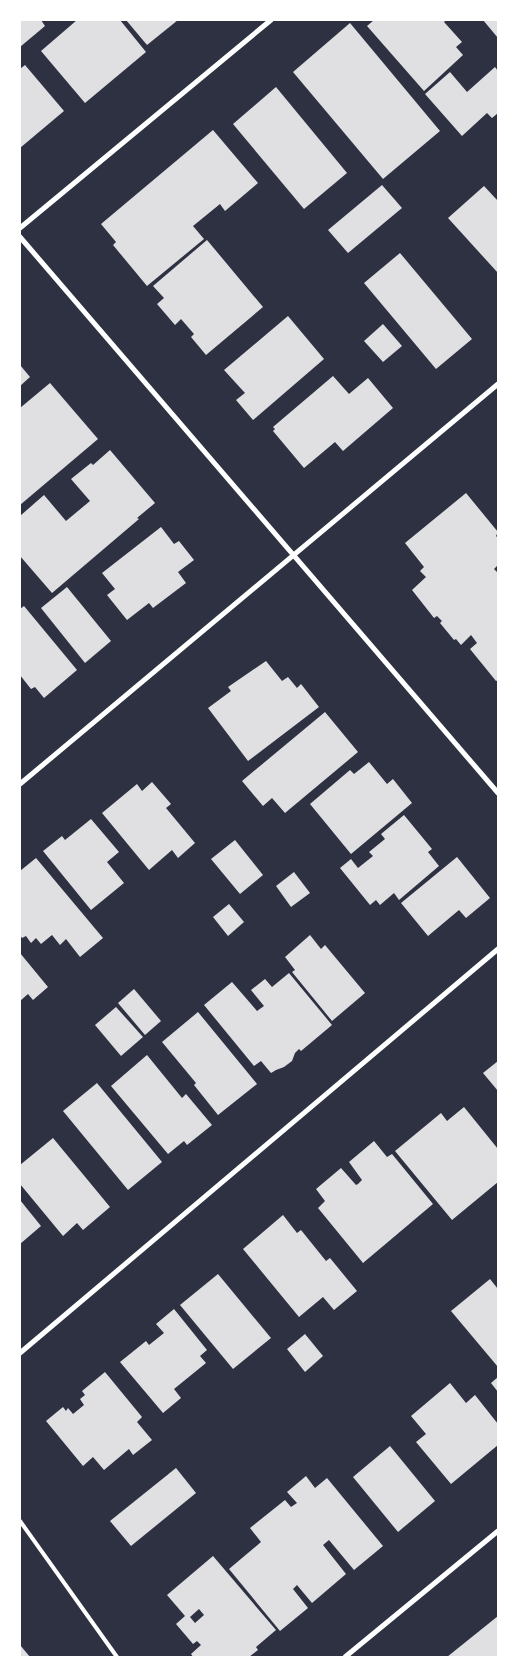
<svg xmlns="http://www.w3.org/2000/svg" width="518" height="1677" font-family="'Source Sans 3',sans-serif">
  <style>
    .building { fill: #e0e0e3; fill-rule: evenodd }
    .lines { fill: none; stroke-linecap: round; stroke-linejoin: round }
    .service { stroke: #fff; stroke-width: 4 }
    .minor { stroke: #fff; stroke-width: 5 }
  </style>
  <rect width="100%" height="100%" fill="#2d3142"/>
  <g class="building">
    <polygon points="20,20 41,20 45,26 20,47"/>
    <polygon points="77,20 120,20 146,52 85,103 41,51"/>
    <polygon points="126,20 178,20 147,45"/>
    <polygon points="374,20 446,20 444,22 462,42 456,47 463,55 424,91 367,26"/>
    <polygon points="483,20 498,20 498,38"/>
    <polygon points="350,23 440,131 383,179 293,72"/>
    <polygon points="25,65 64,111 20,148 20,69"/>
    <polygon points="495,67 498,71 498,113 492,118 487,113 462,136 425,94 450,72 467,92"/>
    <polygon points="276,87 347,173 304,209 233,124"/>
    <polygon points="213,130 258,183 225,211 220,204 193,226 204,239 147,286 113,245 116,242 101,224"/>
    <polygon points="382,185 402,208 348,253 328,230"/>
    <polygon points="484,186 498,201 498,273 448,218"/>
    <polygon points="207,240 263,307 206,355 191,337 194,334 181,319 175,325 157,304 164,298 153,286"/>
    <polygon points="400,253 472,339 436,369 364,283"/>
    <polygon points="288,316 324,359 253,420 236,400 245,393 224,370"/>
    <polygon points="383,324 402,346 383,362 364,341"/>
    <polygon points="20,365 30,377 20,386"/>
    <polygon points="333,376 349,394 368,378 393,408 343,451 335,442 304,468 273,431 275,429 273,427"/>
    <polygon points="50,383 98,439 20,505 20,408"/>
    <polygon points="110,450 155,503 137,518 139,519 52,593 20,556 20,516 44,495 66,521 90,501 71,479 91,463 93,465"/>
    <polygon points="466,493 498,532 496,536 498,538 498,565 494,569 498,573 498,680 496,681 470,649 477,643 471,635 461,645 456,639 454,640 440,623 442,621 437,616 434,618 412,590 426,577 420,571 424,567 405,543"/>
    <polygon points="161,527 174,544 179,541 194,560 178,572 186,583 153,608 149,603 127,620 107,595 115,589 102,573"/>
    <polygon points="67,587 111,641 85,663 41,608"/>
    <polygon points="24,606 77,670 44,698 35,687 31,689 20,675 20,609"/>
    <polygon points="266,661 282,681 288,677 297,688 301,684 319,707 248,761 208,708 231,691 228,687"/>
    <polygon points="325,712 358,752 285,813 272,798 263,806 242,781"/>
    <polygon points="369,762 387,784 393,779 412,803 351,854 310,804 350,770 354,774"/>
    <polygon points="152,782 171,804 166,808 195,843 178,858 172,850 149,870 102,813 137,784 142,791"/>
    <polygon points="404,815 432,849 428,852 439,866 399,900 394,893 380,905 376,900 370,905 340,868 351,859 358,868 373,856 369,852 385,839 381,834"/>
    <polygon points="91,819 119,852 107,862 124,883 91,910 43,851 62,836 65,840"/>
    <polygon points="235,840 263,875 240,894 211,859"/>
    <polygon points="457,857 490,898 466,918 459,910 428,936 401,903"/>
    <polygon points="36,858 103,938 80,957 66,939 60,945 52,935 41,944 36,938 31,943 26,936 22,938 20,935 20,871"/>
    <polygon points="294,872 310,893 291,907 276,886"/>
    <polygon points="229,904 244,922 228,936 213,917"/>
    <polygon points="310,935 321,949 325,945 365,993 332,1021 292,972 295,970 285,957"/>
    <polygon points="20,953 48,987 33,1000 28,994 20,1001"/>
    <polygon points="289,973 332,1025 301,1051 299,1049 295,1053 292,1061 284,1067 276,1070 271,1073 261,1061 254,1066 204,1005 232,982 257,1011 264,1006 251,990 265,979 272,987"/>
    <polygon points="134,989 161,1021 145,1035 118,1003"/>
    <polygon points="116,1007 143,1037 121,1056 95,1025"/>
    <polygon points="198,1012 257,1084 218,1115 194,1085 196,1083 162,1042"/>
    <polygon points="147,1055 182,1098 186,1094 212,1125 187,1145 184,1141 168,1154 111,1086"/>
    <polygon points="498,1061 498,1091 483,1073"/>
    <polygon points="97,1083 162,1162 128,1190 63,1111"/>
    <polygon points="464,1107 498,1149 498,1182 452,1220 395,1151 441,1113 447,1121"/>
    <polygon points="53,1138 110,1207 83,1230 77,1223 63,1236 20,1184 20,1165"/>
    <polygon points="374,1141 387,1157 392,1154 433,1204 363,1263 318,1208 325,1201 316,1189 341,1168 356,1185 358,1184 362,1180 349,1162"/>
    <polygon points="20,1200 41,1226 20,1244"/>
    <polygon points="283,1215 297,1233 301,1230 326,1261 330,1258 357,1291 334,1310 323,1297 299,1317 243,1249"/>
    <polygon points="218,1274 271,1338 233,1369 180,1305"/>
    <polygon points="490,1279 498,1289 498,1367 451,1311"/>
    <polygon points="174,1309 207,1350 200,1356 206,1363 174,1389 181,1398 163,1413 120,1362 146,1341 149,1345 164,1333 156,1324"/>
    <polygon points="305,1334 323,1356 305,1372 287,1349"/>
    <polygon points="105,1372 142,1417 137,1422 152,1440 133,1455 129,1449 104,1470 93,1457 83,1466 46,1421 63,1407 66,1411 68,1408 73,1414 84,1405 80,1399 85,1395 82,1391"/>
    <polygon points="498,1377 498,1392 491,1383"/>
    <polygon points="450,1383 466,1403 475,1395 498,1424 498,1445 451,1484 416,1442 426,1434 411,1416"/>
    <polygon points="390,1446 435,1501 398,1532 353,1477"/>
    <polygon points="176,1468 196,1493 131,1546 110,1521"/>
    <polygon points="306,1476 315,1488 327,1478 383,1546 354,1570 329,1540 323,1545 346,1574 312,1603 297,1585 293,1589 308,1608 280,1631 229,1569 261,1542 250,1528 285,1500 291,1507 297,1503 287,1492"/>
    <path d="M 213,1556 L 276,1630 L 256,1647 L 258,1650 L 249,1657 L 246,1656 L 245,1657 L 193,1657 L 191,1654 L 201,1645 L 197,1641 L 193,1644 L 176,1624 L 185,1616 L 167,1595 ZM 199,1609 L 204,1615 L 195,1623 L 190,1617 Z"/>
    <polygon points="498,1616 498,1657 447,1657"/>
    <polygon points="20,1645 30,1657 20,1657"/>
  </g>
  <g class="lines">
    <polyline class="service" points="20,1521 117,1657"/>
    <g class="minor">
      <polyline points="20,228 271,20"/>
      <polyline points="20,237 498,793"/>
      <polyline points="20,784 498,384"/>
      <polyline points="20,1353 498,949"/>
      <polyline points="345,1657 498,1531"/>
    </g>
  </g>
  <rect width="518" height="1677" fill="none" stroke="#ffffff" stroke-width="42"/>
</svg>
